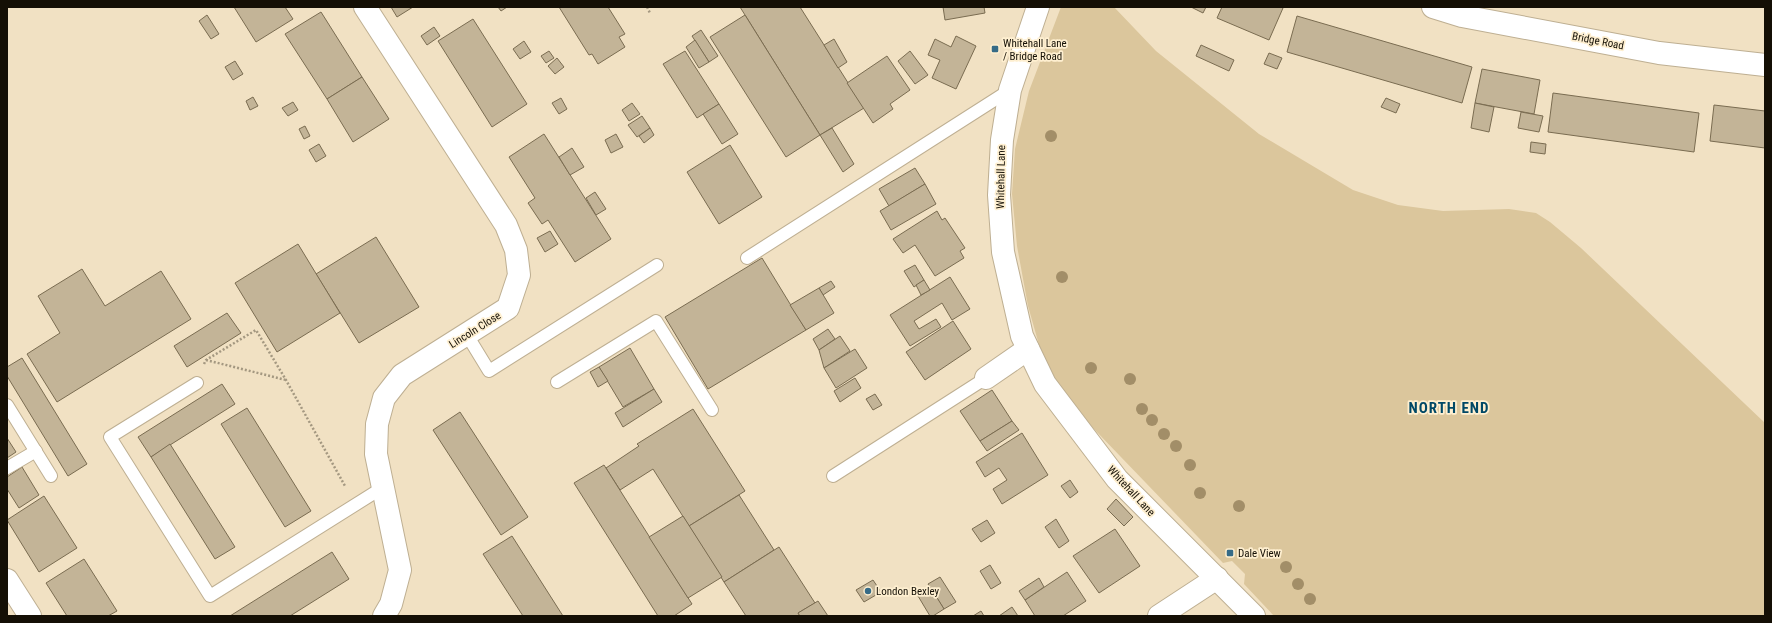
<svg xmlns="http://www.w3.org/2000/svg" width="1772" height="623" font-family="'Roboto Condensed',sans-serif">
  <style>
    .green { fill: #dbc69c }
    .building { fill: #c3b497; stroke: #7a6c51 }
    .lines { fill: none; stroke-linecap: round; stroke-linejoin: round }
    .service-casing { stroke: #beaf92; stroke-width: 14 }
    .minor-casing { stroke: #beaf92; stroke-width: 24 }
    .tertiary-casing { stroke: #beaf92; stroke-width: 24 }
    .path { stroke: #a49881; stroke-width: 2.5; stroke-dasharray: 2 2; stroke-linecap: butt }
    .service { stroke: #fff; stroke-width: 12 }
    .minor { stroke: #fff; stroke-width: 22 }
    .tertiary { stroke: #fff; stroke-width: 22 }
    .tree { fill: #a28e68 }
    .poi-dot { fill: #366b87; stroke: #feefd0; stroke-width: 1.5 }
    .labels { text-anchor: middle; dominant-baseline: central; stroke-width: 3.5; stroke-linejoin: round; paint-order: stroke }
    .street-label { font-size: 11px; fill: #140f05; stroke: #feefd0 }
    .poi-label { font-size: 11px; fill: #140f05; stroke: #feefd0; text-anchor: start }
    .district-label { font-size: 15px; font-weight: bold; letter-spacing: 1px; fill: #004866; stroke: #feefd0 }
  </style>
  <rect width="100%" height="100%" fill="#f1e1c3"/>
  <polygon class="green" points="1061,7 1114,7 1156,51 1259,134 1353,190 1398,205 1443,211 1509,209 1536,213 1550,222 1581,248 1765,423 1765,616 1274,616 1244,584 1245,574 1232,561 1223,563 1068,402 1045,366 1028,306 1017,246 1012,194 1015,149 1029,91"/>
  <g class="building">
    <polygon points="234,7 285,7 293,19 256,42"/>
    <polygon points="391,7 413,7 397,17"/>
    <polygon points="498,7 507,7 501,11"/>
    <polygon points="559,7 608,7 625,34 619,37 625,47 598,64 592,54 589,55"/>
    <polygon points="740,7 800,7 864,108 820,135"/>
    <polygon points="943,7 984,7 985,13 945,20"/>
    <polygon points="1191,7 1206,7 1203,13"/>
    <polygon points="1222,7 1280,7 1283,8 1269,40 1217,18"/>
    <polygon points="321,12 362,77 327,99 285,34"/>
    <polygon points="207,15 219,34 211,39 199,21"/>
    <polygon points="745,15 820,135 786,157 710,37"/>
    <polygon points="1297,16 1472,67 1462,103 1287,52"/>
    <polygon points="473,19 527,104 492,127 438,41"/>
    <polygon points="434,27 440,36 427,45 421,36"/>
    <polygon points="701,30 718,56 709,62 692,36"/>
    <polygon points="956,36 976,46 956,89 932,78 940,60 928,55 935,39 951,47"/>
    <polygon points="834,39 847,62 838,68 824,45"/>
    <polygon points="695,40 709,62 699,68 686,47"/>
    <polygon points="524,41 531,52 520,59 513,49"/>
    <polygon points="1201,45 1234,60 1229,71 1196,56"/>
    <polygon points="549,51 554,58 546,63 541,56"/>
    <polygon points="685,51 719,104 697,118 663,64"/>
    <polygon points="910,51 928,75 915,84 898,61"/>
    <polygon points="1269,53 1282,58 1277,69 1264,64"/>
    <polygon points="887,56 910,90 890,104 893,109 873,123 847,83"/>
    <polygon points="557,58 564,67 555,74 548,66"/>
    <polygon points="235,61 243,74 233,80 225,67"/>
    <polygon points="1482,69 1540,80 1534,114 1475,103"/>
    <polygon points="362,77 389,119 353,142 327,99"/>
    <polygon points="1553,93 1699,113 1694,152 1548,132"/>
    <polygon points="253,97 258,106 250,110 246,101"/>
    <polygon points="561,98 567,109 559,114 552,103"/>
    <polygon points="1386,98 1400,104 1396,113 1381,107"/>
    <polygon points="293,102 298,110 288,116 282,108"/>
    <polygon points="632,103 640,114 629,121 622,110"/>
    <polygon points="1475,103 1494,107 1489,132 1471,128"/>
    <polygon points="719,104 738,134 722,144 703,114"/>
    <polygon points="1714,105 1765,111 1765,148 1710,141"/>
    <polygon points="1521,112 1543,116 1539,132 1518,128"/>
    <polygon points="642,116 650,128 637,137 628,125"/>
    <polygon points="305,126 310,136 304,139 299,129"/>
    <polygon points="650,128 654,135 644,143 639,136"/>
    <polygon points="832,128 854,164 843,172 820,135"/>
    <polygon points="544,134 611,239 575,262 548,220 542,224 528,203 535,198 509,157"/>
    <polygon points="616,134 623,147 611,153 605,140"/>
    <polygon points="1531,142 1546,144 1545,154 1530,152"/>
    <polygon points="319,144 326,156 316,162 309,150"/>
    <polygon points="730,145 762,197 719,224 687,172"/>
    <polygon points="572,148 584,167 570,175 559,157"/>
    <polygon points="915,168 925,184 889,206 879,189"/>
    <polygon points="925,184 936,204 891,230 880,211"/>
    <polygon points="595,192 606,209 596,215 586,198"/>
    <polygon points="937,211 942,220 945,218 965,248 960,251 964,258 935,276 915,245 903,253 893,239"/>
    <polygon points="550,231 558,244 545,252 537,238"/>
    <polygon points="376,237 419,307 359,343 316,274"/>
    <polygon points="298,244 340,313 277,352 235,283"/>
    <polygon points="762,258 806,330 708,389 665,317"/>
    <polygon points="915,265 924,280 914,287 904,271"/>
    <polygon points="82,269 105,306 161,271 191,319 57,402 27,354 60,333 38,296"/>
    <polygon points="950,277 970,309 952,320 942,303 914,321 919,329 936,319 941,327 910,346 890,315"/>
    <polygon points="924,280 930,290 921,295 916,285"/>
    <polygon points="831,281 835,287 823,295 819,288"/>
    <polygon points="819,288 834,313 806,330 790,305"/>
    <polygon points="227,313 241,333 187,367 174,346"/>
    <polygon points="953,321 971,349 925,380 906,352"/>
    <polygon points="828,329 835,339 819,350 813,339"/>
    <polygon points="840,336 850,351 824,368 819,350"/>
    <polygon points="630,348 654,389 623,407 599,367"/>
    <polygon points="855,349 867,368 836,388 824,368"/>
    <polygon points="22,358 87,464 68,476 7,376 7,367"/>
    <polygon points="599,367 608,381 598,387 590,372"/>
    <polygon points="855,378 861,388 840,402 834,391"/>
    <polygon points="222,384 235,404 151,457 138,437"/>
    <polygon points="654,389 662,402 623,427 615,413"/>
    <polygon points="992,390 1012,421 980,441 960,411"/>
    <polygon points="875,394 882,405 873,410 866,399"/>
    <polygon points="247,408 311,511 285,527 221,424"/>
    <polygon points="693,409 745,491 689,526 653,469 620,490 606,468 639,446 637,444"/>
    <polygon points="460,412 528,517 501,535 433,430"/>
    <polygon points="1012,421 1019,430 987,451 980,441"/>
    <polygon points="1022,433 1048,475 1002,504 993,489 1007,480 999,468 985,477 976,462"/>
    <polygon points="7,438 16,452 7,458"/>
    <polygon points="170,444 235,547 215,559 151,457"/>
    <polygon points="604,465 692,604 674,616 658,616 574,483"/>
    <polygon points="22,467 39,495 19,508 7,489 7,477"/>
    <polygon points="1070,480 1078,492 1070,498 1061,486"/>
    <polygon points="739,495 774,550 724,582 689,526"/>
    <polygon points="44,496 77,548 39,572 7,520"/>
    <polygon points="1116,499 1133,517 1124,526 1107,509"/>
    <polygon points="683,516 722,577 688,598 649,537"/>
    <polygon points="1056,519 1069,541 1059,548 1045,527"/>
    <polygon points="987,520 995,533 981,542 972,529"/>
    <polygon points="1115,529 1140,566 1099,593 1073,556"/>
    <polygon points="512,536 563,616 523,616 483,554"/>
    <polygon points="779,547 815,603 798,613 800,616 746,616 724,582"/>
    <polygon points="332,552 349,579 290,616 230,616"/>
    <polygon points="84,559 117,611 108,616 67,616 46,583"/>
    <polygon points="990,565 1001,583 991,589 980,571"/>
    <polygon points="1067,572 1086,601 1063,616 1035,616 1025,600"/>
    <polygon points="940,577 956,602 944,609 928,584"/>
    <polygon points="1039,578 1044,587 1025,600 1019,591"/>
    <polygon points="873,580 881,592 864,602 856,590"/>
    <polygon points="931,588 944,609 933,616 930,616 918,596"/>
    <polygon points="818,601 828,616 800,616 798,613"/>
    <polygon points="1012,607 1018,616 999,616"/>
    <polygon points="981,611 984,616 973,616"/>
  </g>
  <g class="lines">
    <defs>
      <g id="service">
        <polyline points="747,258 1010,90"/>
        <polyline points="467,335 489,371 657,265"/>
        <polyline points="557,382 656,321 712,410"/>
        <polyline points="197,383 110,437 210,596 382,488"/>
        <polyline points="7,405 51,476"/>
        <polyline points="7,468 36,451"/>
        <polyline points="833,476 986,378"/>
      </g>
      <g id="minor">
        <polyline points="365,7 506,225 516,250 519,275 508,308 402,375 384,398 377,424 376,454 400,570 391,604 384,616"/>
        <polyline points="986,378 1028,349"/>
        <polyline points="7,580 30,616"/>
        <polyline points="1159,616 1217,578"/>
      </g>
      <g id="tertiary">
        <polyline points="1038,7 1010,90 1002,140 999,195 1003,252 1022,336 1045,384 1117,479 1254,616"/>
        <polyline points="1433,7 1462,16 1659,53 1765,65"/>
      </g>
    </defs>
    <use href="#service" class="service-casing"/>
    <use href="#minor" class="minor-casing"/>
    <use href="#tertiary" class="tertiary-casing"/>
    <g class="path">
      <polyline points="647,7 650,13"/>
      <polyline points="206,360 286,380"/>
      <polyline points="204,364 206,360 256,330 286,380 345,486"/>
    </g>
    <use href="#service" class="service"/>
    <use href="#minor" class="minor"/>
    <use href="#tertiary" class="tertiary"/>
  </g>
  <g class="tree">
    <circle cx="1051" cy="136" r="6"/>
    <circle cx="1062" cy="277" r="6"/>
    <circle cx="1091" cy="368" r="6"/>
    <circle cx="1130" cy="379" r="6"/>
    <circle cx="1142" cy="409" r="6"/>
    <circle cx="1152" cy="420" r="6"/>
    <circle cx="1164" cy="434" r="6"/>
    <circle cx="1176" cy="446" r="6"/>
    <circle cx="1190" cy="465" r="6"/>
    <circle cx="1200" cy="493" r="6"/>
    <circle cx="1239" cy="506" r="6"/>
    <circle cx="1286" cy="567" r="6"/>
    <circle cx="1298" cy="584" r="6"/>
    <circle cx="1310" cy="599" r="6"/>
  </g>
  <g class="poi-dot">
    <rect x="991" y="45" width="8" height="8" rx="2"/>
    <rect x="1226" y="549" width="8" height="8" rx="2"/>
    <circle cx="868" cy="591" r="4"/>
  </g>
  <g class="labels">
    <g class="street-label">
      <text transform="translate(1598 41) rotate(11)">Bridge Road</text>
      <text transform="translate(1001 177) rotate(-89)">Whitehall Lane</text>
      <text transform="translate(475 330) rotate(-32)">Lincoln Close</text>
      <text transform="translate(1131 491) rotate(47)">Whitehall Lane</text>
    </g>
    <g class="poi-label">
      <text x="1003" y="43">Whitehall Lane<tspan x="1003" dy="13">/ Bridge Road</tspan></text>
      <text x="1238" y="553">Dale View</text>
      <text x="876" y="591">London Bexley</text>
    </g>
    <g class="district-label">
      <text x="1449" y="408">NORTH END</text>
    </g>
  </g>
  <rect width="1772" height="623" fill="none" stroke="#140f05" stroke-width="16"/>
</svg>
